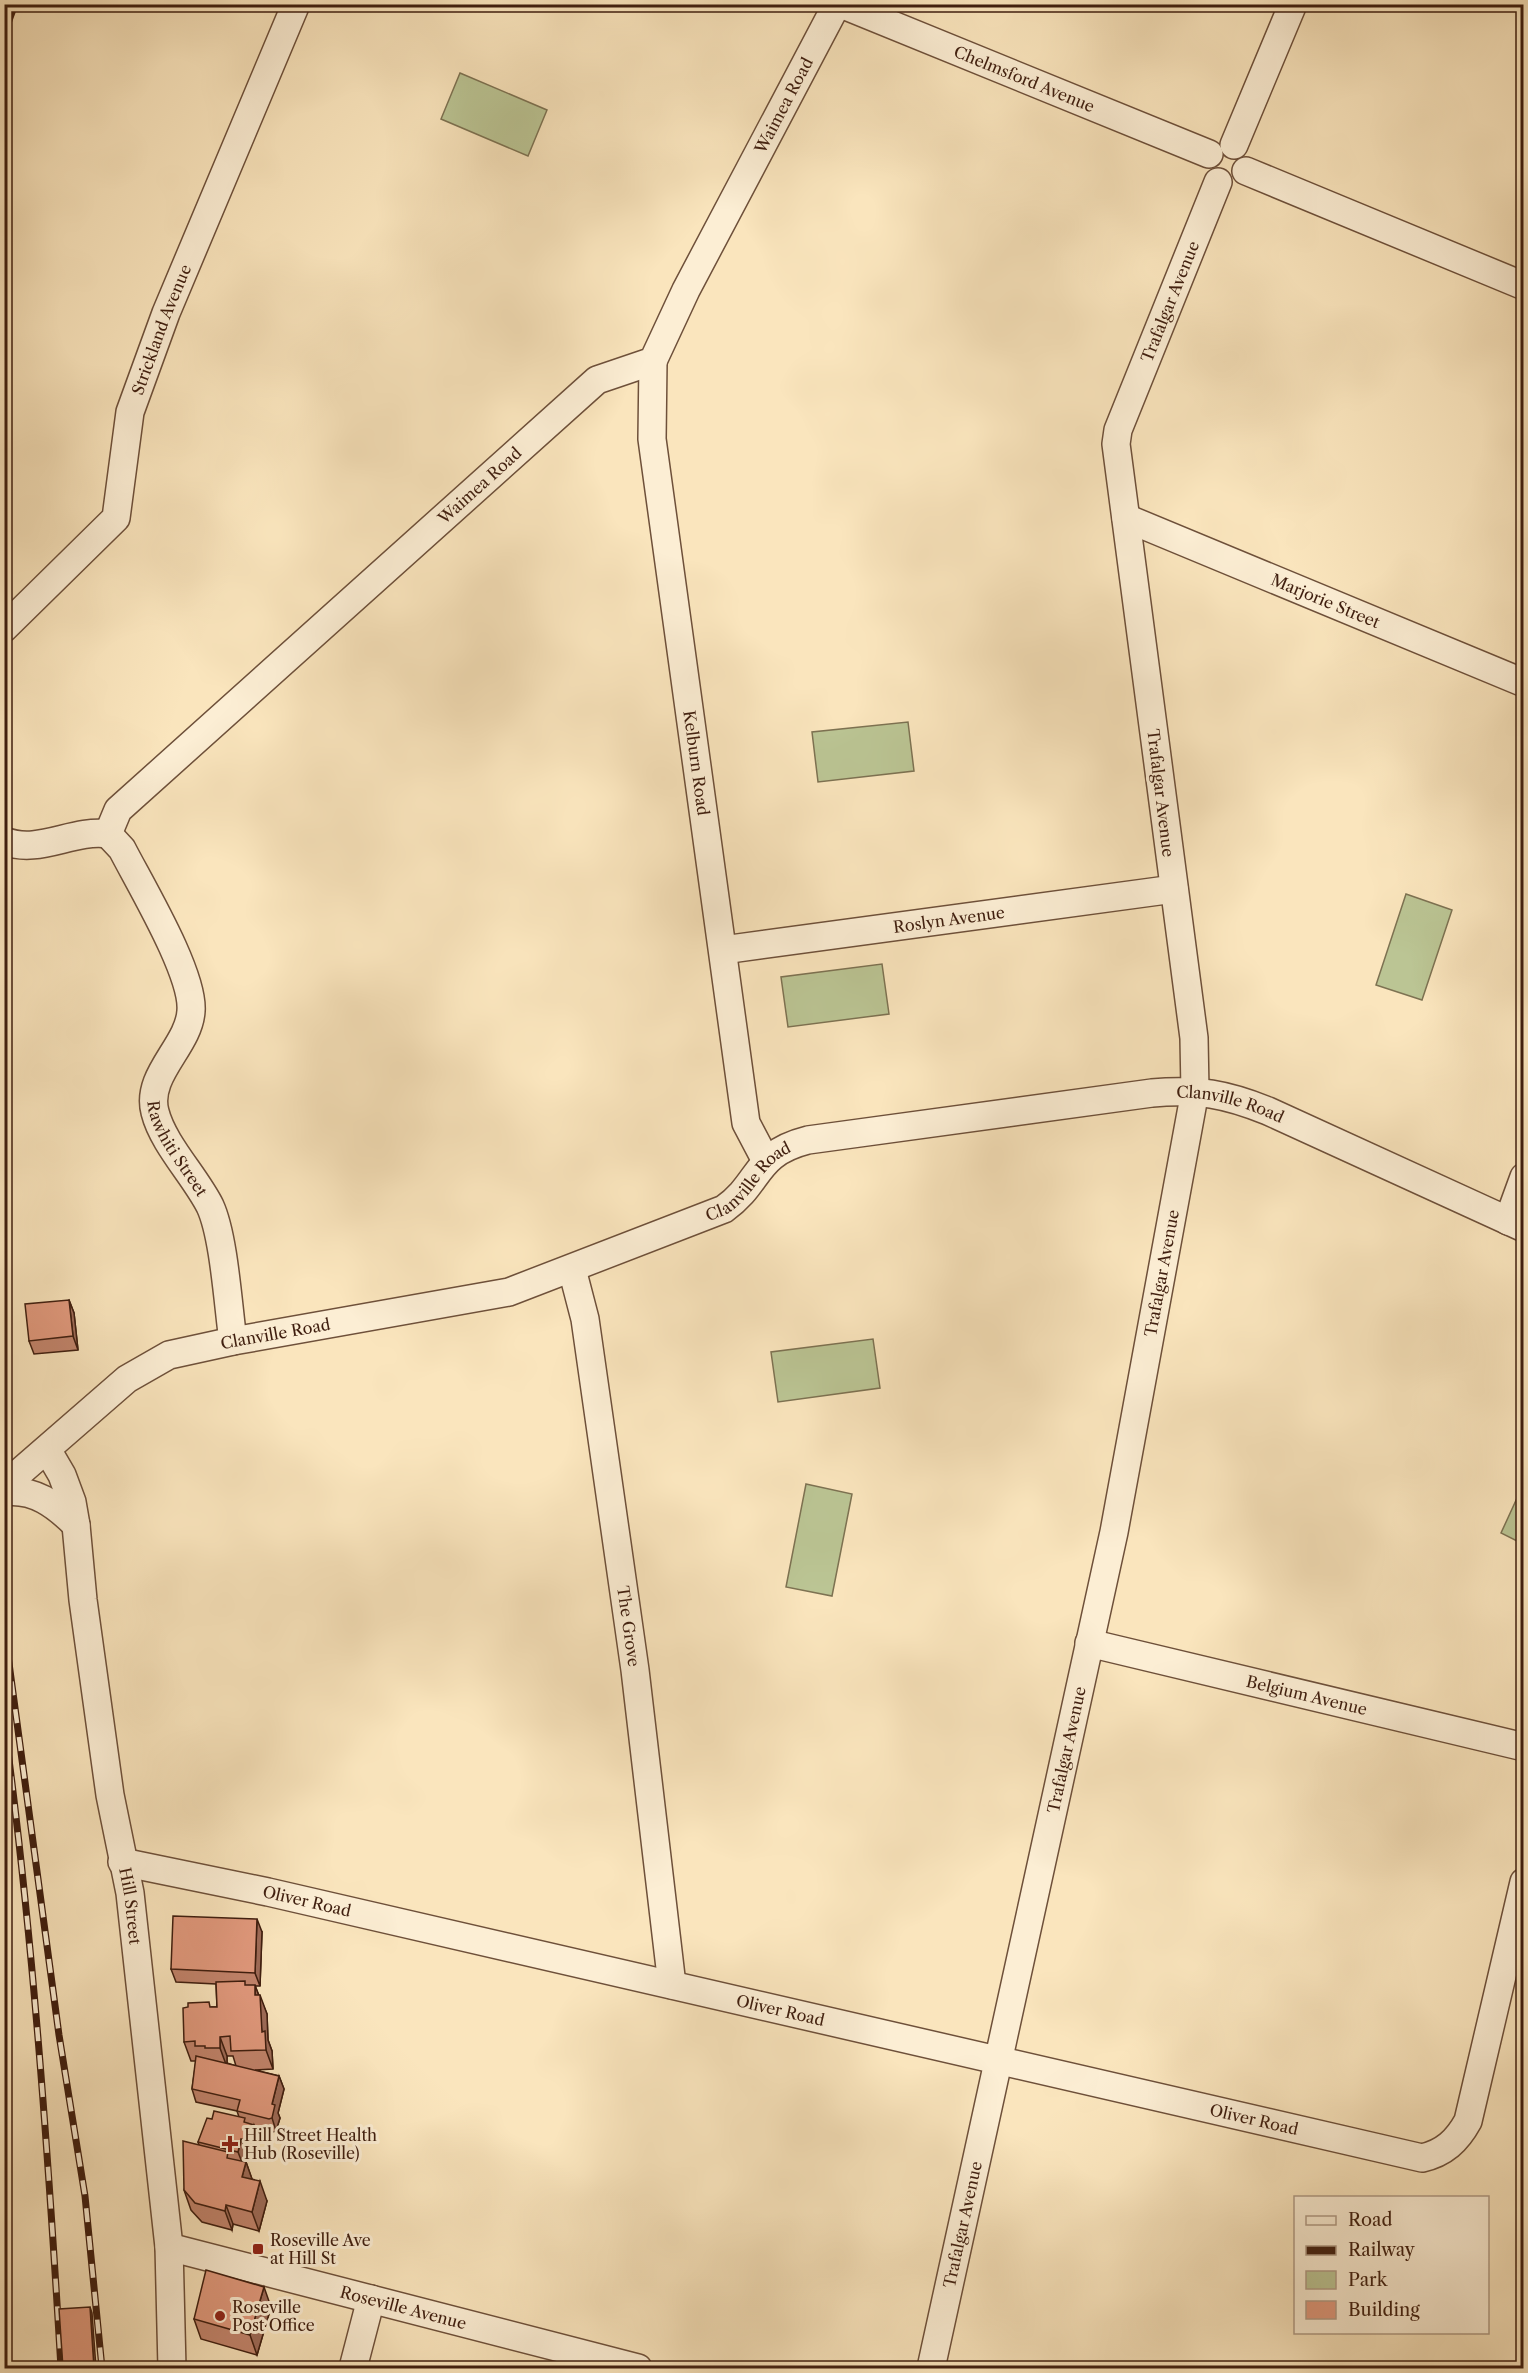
<svg xmlns="http://www.w3.org/2000/svg" width="1528" height="2373" font-family="'Libre Caslon Text',serif">
  <style>
    .green { fill: #bbc594; stroke: #7d7252; stroke-width: 1.5 }
    .lines { fill: none; stroke-linecap: round; stroke-linejoin: round }
    .minor-casing { stroke: #6e503a; stroke-width: 30 }
    .minor { stroke: #fceed4; stroke-width: 27 }
    .rail-casing { stroke: #3f1e0f; stroke-width: 7 }
    .rail { stroke: #fceed4; stroke-width: 4.5; stroke-dasharray: 14; stroke-linecap: butt }
    .wall { fill: #c2846c; stroke: #3f1e0f; stroke-width: 1.5; fill-rule: evenodd }
    .shaded-wall { fill: #9e6b58; stroke: #3f1e0f; stroke-width: 1.5 }
    .building { fill: #e1997d; stroke: #3f1e0f; stroke-width: 1.5 }
    .poi-dot { fill: #8f2418; stroke: #fceed4; stroke-width: 2 }
    .labels { text-anchor: middle; dominant-baseline: central; stroke-width: 6; stroke-linejoin: round; paint-order: stroke }
    .street-label { font-size: 16px; fill: #3f1e0f; stroke: #fceed4 }
    .poi-label { font-size: 16px; fill: #3f1e0f; stroke: #fceed4; text-anchor: start }
  </style>
  <rect width="100%" height="100%" fill="#fae5bd"/>
  <filter id="stains"><feTurbulence type="fractalNoise" baseFrequency=".00333" numOctaves="4"/><feColorMatrix values="0 0 0 0 .2 0 0 0 0 .09 0 0 0 0 .02 0 0 0 .5 -.17"/></filter>
  <radialGradient id="worn" r=".72"><stop offset=".6" stop-color="#630" stop-opacity="0"/><stop offset="1" stop-color="#630" stop-opacity=".3"/></radialGradient>
  <g class="green">
    <polygon points="460,73 547,110 528,156 441,119"/>
    <polygon points="908,722 914,771 818,782 812,732"/>
    <polygon points="1406,894 1452,910 1422,1000 1376,985"/>
    <polygon points="882,964 889,1014 788,1027 781,977"/>
    <polygon points="873,1339 880,1388 778,1402 771,1352"/>
    <polygon points="806,1484 852,1494 832,1596 786,1587"/>
    <polygon points="1523,1485 1523,1544 1501,1533"/>
  </g>
  <g class="lines">
    <defs>
      <g id="minor">
        <path id="s1" d="M 841,4 L 1209,154"/>
        <polyline points="1234,145 1293,4"/>
        <polyline points="1246,171 1524,286"/>
        <path id="s2" d="M 653,361 L 652,439 L 746,1123 L 766,1161"/>
        <path id="s3" d="M 1126,518 L 1524,683"/>
        <path id="s4" d="M 4,628 L 116,518 L 130,412 L 166,313 L 296,4"/>
        <path id="s5" d="M 108,834 L 118,810 L 597,380 L 653,361 L 686,290 L 837,4"/>
        <path id="s6" d="M 108,834 L 122,849 C 141,886 194,974 191,1011 C 189,1046 145,1075 155,1112 C 163,1144 195,1176 210,1206 C 224,1236 228,1305 233,1341"/>
        <path d="M 4,841 C 39,855 72,829 108,834"/>
        <path id="s7" d="M 723,950 L 1174,889"/>
        <polyline points="1508,1221 1524,1177"/>
        <path id="s8" d="M 572,1269 L 585,1319 L 635,1670 L 672,1985"/>
        <path id="s9" d="M 48,1451 L 62,1475 L 72,1502 L 76,1525 L 83,1600 L 110,1795 L 130,1893 L 169,2247 L 172,2368"/>
        <path id="s10" d="M 4,1486 L 127,1379 L 169,1355 L 233,1341 L 509,1292 L 724,1209 C 762,1182 753,1154 808,1140 L 1152,1093 C 1198,1089 1226,1094 1268,1111 L 1524,1228"/>
        <path d="M 4,1492 C 34,1488 56,1505 76,1525"/>
        <path id="s11" d="M 1089,1643 L 1524,1747"/>
        <path id="s12" d="M 122,1862 L 268,1892 L 1422,2158 C 1444,2153 1457,2141 1468,2121 L 1524,1882"/>
        <path id="s13" d="M 169,2247 L 638,2368"/>
        <polyline points="353,2368 371,2299"/>
        <path id="s14" d="M 931,2368 L 1114,1532 L 1195,1091 L 1194,1038 L 1116,444 L 1118,430 L 1218,182"/>
      </g>
    </defs>
    <use href="#minor" class="minor-casing"/>
    <use href="#minor" class="minor"/>
    <defs>
      <g id="rail">
        <polyline points="4,34 15,4"/>
        <polyline points="4,1626 59,2035 85,2196 102,2368"/>
        <path d="M 4,1721 C 33,1936 48,2152 61,2368"/>
      </g>
    </defs>
    <use href="#rail" class="rail-casing"/>
    <use href="#rail" class="rail"/>
  </g>
  <g class="wall">
    <polygon points="69,1300 74,1313 78,1350 34,1354 29,1341"/>
    <path d="M 262,1932 L 260,1986 L 255,1986 L 267,2014 L 268,2040 L 272,2051 L 273,2069 L 255,2070 L 279,2076 L 284,2089 L 278,2113 L 280,2118 L 276,2131 L 273,2132 L 255,2128 L 259,2138 L 255,2154 L 246,2152 L 244,2162 L 246,2162 L 252,2179 L 267,2201 L 259,2231 L 233,2224 L 232,2230 L 202,2222 L 191,2210 L 184,2190 L 199,2145 L 198,2142 L 212,2119 L 239,2117 L 237,2111 L 196,2102 L 192,2089 L 196,2061 L 191,2061 L 184,2042 L 211,2007 L 217,2007 L 216,1984 L 176,1982 L 171,1969 ZM 227,2056 L 233,2056 L 236,2066 L 227,2063 Z"/>
    <polygon points="271,2307 257,2355 201,2339 194,2319"/>
  </g>
  <g class="shaded-wall">
    <polygon points="69,1300 74,1313 78,1350 73,1336"/>
    <polygon points="257,1919 262,1932 260,1986 255,1973"/>
    <polygon points="255,1985 260,1999 260,1995 267,2014 268,2040 272,2051 273,2069 266,2050 262,2032 255,1995"/>
    <polygon points="220,2037 227,2056 227,2067 220,2048"/>
    <polygon points="279,2076 284,2089 278,2113 280,2118 276,2131 272,2118 272,2104"/>
    <polygon points="254,2125 259,2138 255,2154 250,2141"/>
    <polygon points="241,2139 246,2152 243,2165 238,2152"/>
    <polygon points="246,2162 253,2182 242,2177"/>
    <polygon points="260,2181 267,2201 259,2231 252,2212"/>
    <polygon points="226,2205 233,2224 232,2230 225,2211"/>
    <polygon points="264,2287 271,2307 257,2355 250,2335"/>
    <polygon points="90,2307 92,2313 96,2368 94,2368"/>
  </g>
  <g class="building">
    <polygon points="69,1300 73,1336 29,1341 25,1304"/>
    <polygon points="173,1916 257,1919 255,1973 171,1969"/>
    <polygon points="245,1981 245,1985 255,1985 255,1995 260,1995 262,2032 265,2031 266,2050 231,2051 230,2036 220,2037 220,2048 205,2048 205,2046 195,2046 195,2041 184,2042 183,2008 188,2007 188,2003 209,2002 210,2007 217,2007 216,1982"/>
    <polygon points="196,2056 279,2076 272,2104 275,2105 272,2118 269,2119 237,2111 240,2100 192,2089"/>
    <polygon points="214,2111 245,2118 244,2122 254,2125 250,2141 241,2139 238,2152 198,2142 207,2118 212,2119"/>
    <polygon points="183,2141 228,2152 227,2158 246,2162 242,2177 260,2181 252,2212 226,2205 225,2211 195,2203 184,2190"/>
    <polygon points="206,2270 264,2287 250,2335 194,2319"/>
    <polygon points="90,2307 94,2368 63,2368 59,2309"/>
  </g>
  <g class="poi-dot">
    <path d="M227 2135h6v6h6v6h-6v6h-6v-6h-6v-6h6z"/>
    <rect x="252" y="2243" width="12" height="12" rx="3"/>
    <circle cx="220" cy="2316" r="6"/>
  </g>
  <g class="labels">
    <g class="street-label">
      <text stroke="none"><textPath href="#s1" startOffset="198">Chelmsford Avenue</textPath></text>
      <text stroke="none"><textPath href="#s5" startOffset="1016">Waimea Road</textPath></text>
      <text stroke="none"><textPath href="#s14" startOffset="2109">Trafalgar Avenue</textPath></text>
      <text stroke="none"><textPath href="#s4" startOffset="352">Strickland Avenue</textPath></text>
      <text stroke="none"><textPath href="#s5" startOffset="512">Waimea Road</textPath></text>
      <text stroke="none"><textPath href="#s3" startOffset="216">Marjorie Street</textPath></text>
      <text stroke="none"><textPath href="#s2" startOffset="405">Kelburn Road</textPath></text>
      <text transform="translate(1161 793) rotate(83)">Trafalgar Avenue</text>
      <text stroke="none"><textPath href="#s7" startOffset="228">Roslyn Avenue</textPath></text>
      <text stroke="none"><textPath href="#s10" startOffset="1326">Clanville Road</textPath></text>
      <text stroke="none"><textPath href="#s6" startOffset="350">Rawhiti Street</textPath></text>
      <text stroke="none"><textPath href="#s10" startOffset="824">Clanville Road</textPath></text>
      <text stroke="none"><textPath href="#s14" startOffset="1119">Trafalgar Avenue</textPath></text>
      <text stroke="none"><textPath href="#s10" startOffset="320">Clanville Road</textPath></text>
      <text stroke="none"><textPath href="#s8" startOffset="362">The Grove</textPath></text>
      <text stroke="none"><textPath href="#s11" startOffset="224">Belgium Avenue</textPath></text>
      <text stroke="none"><textPath href="#s14" startOffset="633">Trafalgar Avenue</textPath></text>
      <text stroke="none"><textPath href="#s12" startOffset="189">Oliver Road</textPath></text>
      <text stroke="none"><textPath href="#s9" startOffset="465">Hill Street</textPath></text>
      <text stroke="none"><textPath href="#s12" startOffset="675">Oliver Road</textPath></text>
      <text stroke="none"><textPath href="#s12" startOffset="1161">Oliver Road</textPath></text>
      <text stroke="none"><textPath href="#s14" startOffset="147">Trafalgar Avenue</textPath></text>
      <text stroke="none"><textPath href="#s13" startOffset="242">Roseville Avenue</textPath></text>
    </g>
    <g class="poi-label">
      <text x="244" y="2135">Hill Street Health<tspan x="244" dy="18">Hub (Roseville)</tspan></text>
      <text x="270" y="2240">Roseville Ave<tspan x="270" dy="18">at Hill St</tspan></text>
      <text x="232" y="2307">Roseville<tspan x="232" dy="18">Post Office</tspan></text>
    </g>
  </g>
  <rect width="1528" height="2373" fill="none" stroke="#fae5bd" stroke-width="24"/>
  <rect x="6" y="6" width="1516" height="2361" fill="none" stroke="#3f1e0f" stroke-width="3"/>
  <rect x="12" y="12" width="1504" height="2349" fill="none" stroke="#3f1e0f" stroke-width="1.5"/>
  <rect x="1294" y="2196" width="195" height="138" fill="#fceed4" stroke="#b09b85" stroke-width="1.5"/>
  <rect x="1306" y="2216" width="30" height="9" fill="#fceed4" stroke="#b09b85" stroke-width="1.5"/>
  <text x="1348" y="2226" font-size="18" fill="#3f1e0f">Road</text>
  <rect x="1306" y="2246" width="30" height="9" fill="#3f1e0f" stroke="#b09b85" stroke-width="1.5"/>
  <text x="1348" y="2256" font-size="18" fill="#3f1e0f">Railway</text>
  <rect x="1306" y="2271" width="30" height="18" fill="#bbc594" stroke="#b09b85" stroke-width="1.5"/>
  <text x="1348" y="2286" font-size="18" fill="#3f1e0f">Park</text>
  <rect x="1306" y="2301" width="30" height="18" fill="#e1997d" stroke="#b09b85" stroke-width="1.5"/>
  <text x="1348" y="2316" font-size="18" fill="#3f1e0f">Building</text>
  <rect width="100%" height="100%" filter="url(#stains)"/>
  <rect width="100%" height="100%" fill="url(#worn)"/>
</svg>
